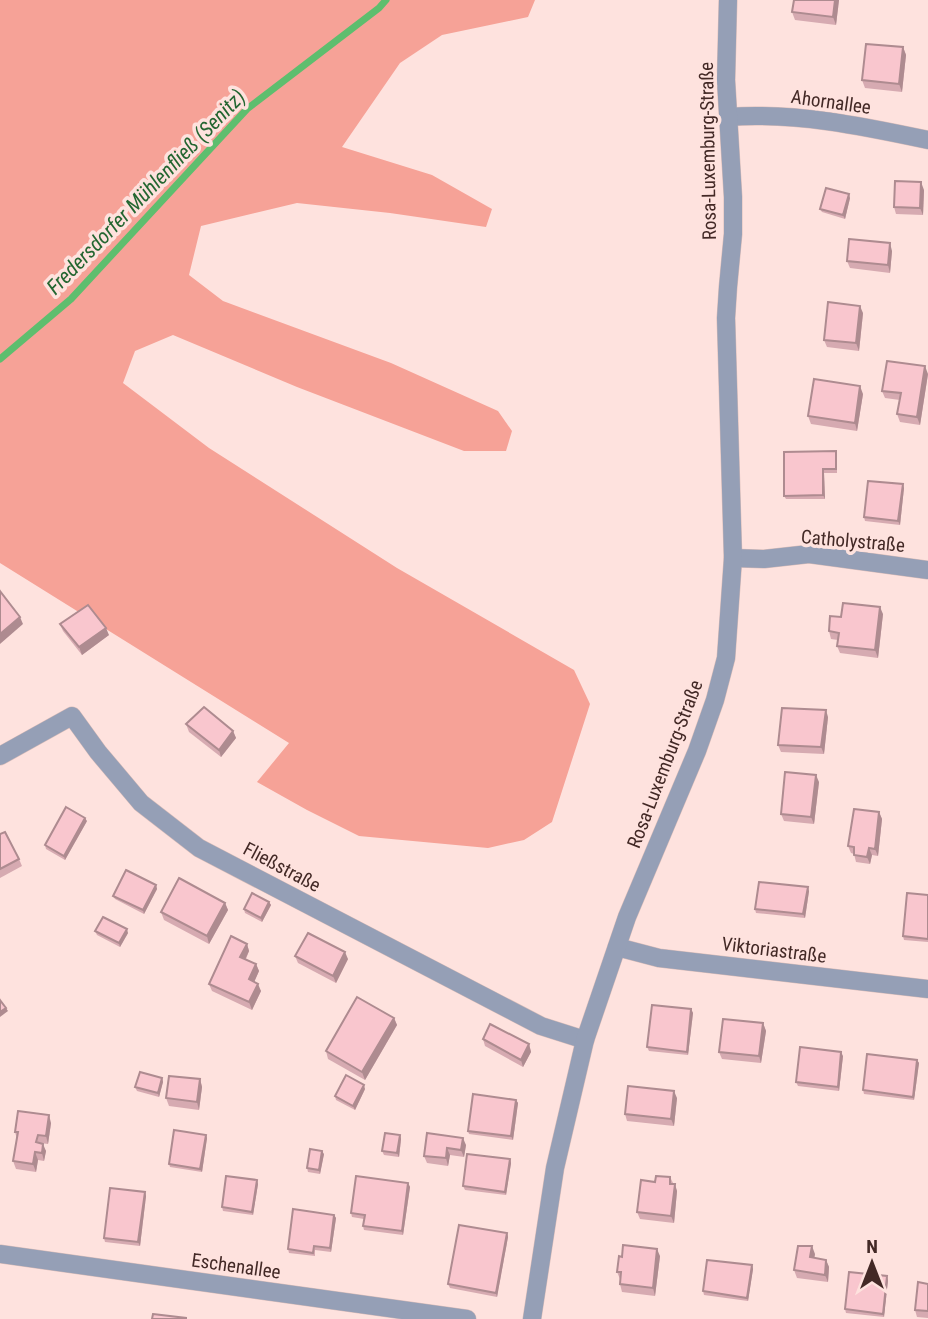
<svg xmlns="http://www.w3.org/2000/svg" width="928" height="1319" font-family="'Roboto Condensed',sans-serif">
  <style>
    .green { fill: #f6a297 }
    .lines { fill: none; stroke-linecap: round; stroke-linejoin: round }
    .stream { stroke: #5ebe6e; stroke-width: 7 }
    .minor-casing { stroke: #d9bdb9; stroke-width: 19 }
    .minor { stroke: #959fb6; stroke-width: 18 }
    .wall { fill: #d6aab1 }
    .shaded-wall { fill: #ae8b90 }
    .building { fill: #f9c6ce; stroke: #ae8b90; stroke-width: 2 }
    .labels { text-anchor: middle; dominant-baseline: central; stroke-width: 7; stroke-linejoin: round; paint-order: stroke }
    .street-label { font-size: 19px; fill: #432926; stroke: #fee2de }
    .water-label { font-size: 21px; font-style: italic; fill: #246631; stroke: #fee2de }
  </style>
  <rect width="100%" height="100%" fill="#fee2de"/>
  <polygon class="green" points="0,0 535,0 528,17 442,35 400,63 342,147 432,175 492,209 486,227 390,213 297,203 201,226 189,275 223,301 391,363 498,411 512,431 506,451 464,451 297,387 173,335 135,351 123,383 209,448 397,568 574,670 590,704 552,822 524,840 488,848 359,836 307,810 257,782 289,743 0,563"/>
  <g class="lines">
    <polyline class="stream" points="0,359 71,299 247,109 379,8 386,0"/>
    <defs>
      <g id="minor">
        <path d="M 728,117 C 795,112 862,126 928,140"/>
        <polyline points="733,558 764,559 809,554 928,570"/>
        <polyline points="0,756 72,716 98,752 141,803 199,848 541,1026 585,1040"/>
        <polyline points="617,947 659,958 928,989"/>
        <polyline points="0,1254 467,1319"/>
        <polyline points="532,1319 555,1168 585,1040 627,917 697,751 715,700 726,658 733,558 726,318 728,287 733,234 733,197 726,80 728,0"/>
      </g>
    </defs>
    <use href="#minor" class="minor-casing"/>
    <use href="#minor" class="minor"/>
  </g>
  <g class="wall">
    <polygon points="794,0 839,0 836,25 795,20 792,12"/>
    <polygon points="903,47 906,55 902,92 865,88 862,80"/>
    <polygon points="924,190 923,215 896,214 894,207"/>
    <polygon points="850,198 845,219 822,212 820,209"/>
    <polygon points="892,251 890,273 850,268 847,261"/>
    <polygon points="863,313 859,351 827,347 824,340"/>
    <polygon points="928,374 920,425 900,422 897,414 900,400 885,398 882,391"/>
    <polygon points="863,394 857,431 811,424 808,416"/>
    <polygon points="836,451 837,455 837,473 824,473 825,499 786,499 784,496"/>
    <polygon points="904,488 900,525 865,521 864,517"/>
    <polygon points="883,614 878,658 840,653 837,646 838,640 831,639 829,631 841,617"/>
    <polygon points="60,624 109,635 82,655 63,631"/>
    <polygon points="828,717 824,754 781,752 778,745"/>
    <polygon points="186,724 233,731 236,738 221,757 189,732"/>
    <polygon points="819,782 814,824 784,821 781,814"/>
    <polygon points="879,812 882,819 878,856 872,855 870,864 856,862 854,854 851,853 848,846"/>
    <polygon points="87,821 65,860 46,849 45,845"/>
    <polygon points="0,834 19,859 22,866 0,878"/>
    <polygon points="156,885 157,889 144,914 115,899 113,896"/>
    <polygon points="809,891 805,918 756,913 755,909"/>
    <polygon points="928,895 928,942 904,940 903,936"/>
    <polygon points="269,902 271,905 262,922 245,913 244,909"/>
    <polygon points="225,903 228,910 209,944 164,920 161,912"/>
    <polygon points="95,931 128,933 120,947 97,935"/>
    <polygon points="247,944 249,951 246,959 256,964 259,971 254,982 261,991 252,1010 212,991 209,984"/>
    <polygon points="295,956 348,959 336,983 298,963"/>
    <polygon points="691,1009 693,1013 688,1055 649,1051 647,1047"/>
    <polygon points="394,1018 397,1025 365,1080 328,1059 326,1051"/>
    <polygon points="763,1023 766,1031 761,1063 722,1059 719,1052"/>
    <polygon points="483,1039 529,1044 531,1052 523,1067 485,1046"/>
    <polygon points="843,1056 839,1091 798,1086 796,1082"/>
    <polygon points="917,1060 919,1063 914,1100 864,1094 863,1090"/>
    <polygon points="162,1078 163,1082 159,1097 137,1091 135,1087"/>
    <polygon points="200,1079 202,1087 199,1110 169,1106 166,1098"/>
    <polygon points="365,1089 355,1110 336,1100 335,1096"/>
    <polygon points="677,1098 674,1126 627,1121 625,1114"/>
    <polygon points="516,1100 518,1103 513,1140 469,1134 468,1131"/>
    <polygon points="51,1123 48,1144 40,1143 46,1151 44,1161 38,1160 36,1172 16,1169 13,1161 17,1139 15,1132"/>
    <polygon points="427,1133 466,1145 464,1157 450,1155 448,1166 427,1163 424,1156"/>
    <polygon points="400,1135 401,1139 399,1157 384,1155 382,1151"/>
    <polygon points="207,1138 202,1172 170,1167 169,1164"/>
    <polygon points="324,1154 320,1174 308,1172 307,1168"/>
    <polygon points="510,1159 511,1163 506,1195 465,1190 463,1186"/>
    <polygon points="670,1177 677,1191 674,1223 640,1219 637,1212 655,1182"/>
    <polygon points="408,1183 410,1187 403,1235 364,1230 363,1226 364,1219 352,1217 351,1213"/>
    <polygon points="258,1184 253,1215 223,1211 222,1207"/>
    <polygon points="145,1192 146,1196 140,1246 105,1242 104,1238"/>
    <polygon points="334,1215 336,1218 331,1252 315,1250 315,1256 289,1253 288,1249"/>
    <polygon points="507,1233 508,1237 497,1297 450,1288 448,1284"/>
    <polygon points="815,1254 814,1258 826,1260 829,1267 828,1282 797,1278 794,1270"/>
    <polygon points="660,1256 655,1296 622,1292 620,1284 620,1279 617,1272"/>
    <polygon points="752,1265 753,1269 748,1301 704,1295 703,1291"/>
    <polygon points="888,1280 884,1317 846,1313 845,1309"/>
    <polygon points="928,1284 928,1318 917,1317 915,1310"/>
  </g>
  <g class="shaded-wall">
    <polygon points="835,0 839,0 836,25 833,17"/>
    <polygon points="903,47 906,55 902,92 899,84"/>
    <polygon points="921,182 924,190 923,215 920,208"/>
    <polygon points="849,194 850,198 845,219 843,215"/>
    <polygon points="890,243 892,251 890,273 888,265"/>
    <polygon points="860,306 863,313 859,351 856,343"/>
    <polygon points="925,366 928,374 920,425 917,417"/>
    <polygon points="860,386 863,394 857,431 855,423"/>
    <polygon points="823,469 824,473 825,499 823,495"/>
    <polygon points="903,484 904,488 900,525 898,521"/>
    <polygon points="880,607 883,614 878,658 875,650"/>
    <polygon points="20,617 23,624 0,644 0,634"/>
    <polygon points="106,628 109,635 82,655 79,647"/>
    <polygon points="826,710 828,717 824,754 821,747"/>
    <polygon points="233,731 236,738 221,757 219,750"/>
    <polygon points="816,775 819,782 814,824 811,817"/>
    <polygon points="879,812 882,819 878,856 875,849"/>
    <polygon points="85,818 87,821 65,860 64,856"/>
    <polygon points="869,848 872,855 870,864 867,857"/>
    <polygon points="156,885 157,889 144,914 143,910"/>
    <polygon points="808,887 809,891 805,918 803,914"/>
    <polygon points="269,902 271,905 262,922 261,918"/>
    <polygon points="225,903 228,910 209,944 207,936"/>
    <polygon points="127,929 128,933 120,947 119,943"/>
    <polygon points="247,944 249,951 243,964 240,957"/>
    <polygon points="345,952 348,959 336,983 333,976"/>
    <polygon points="256,964 259,971 252,987 249,979"/>
    <polygon points="258,984 261,991 252,1010 249,1002"/>
    <polygon points="6,1008 8,1011 0,1017 0,1012"/>
    <polygon points="691,1009 693,1013 688,1055 687,1052"/>
    <polygon points="394,1018 397,1025 365,1080 362,1072"/>
    <polygon points="763,1023 766,1031 761,1063 759,1056"/>
    <polygon points="529,1044 531,1052 523,1067 521,1060"/>
    <polygon points="841,1052 843,1056 839,1091 838,1087"/>
    <polygon points="917,1060 919,1063 914,1100 913,1097"/>
    <polygon points="162,1078 163,1082 159,1097 158,1093"/>
    <polygon points="200,1079 202,1087 199,1110 197,1102"/>
    <polygon points="364,1085 365,1089 355,1110 353,1106"/>
    <polygon points="674,1091 677,1098 674,1126 671,1119"/>
    <polygon points="516,1100 518,1103 513,1140 511,1136"/>
    <polygon points="49,1115 51,1123 48,1144 46,1136"/>
    <polygon points="206,1135 207,1138 202,1172 200,1169"/>
    <polygon points="400,1135 401,1139 399,1157 397,1153"/>
    <polygon points="463,1138 466,1145 464,1157 461,1150"/>
    <polygon points="43,1144 46,1151 44,1161 42,1153"/>
    <polygon points="447,1148 450,1155 448,1166 446,1158"/>
    <polygon points="322,1151 324,1154 320,1174 319,1170"/>
    <polygon points="35,1152 38,1160 36,1172 33,1164"/>
    <polygon points="510,1159 511,1163 506,1195 505,1192"/>
    <polygon points="257,1180 258,1184 253,1215 252,1212"/>
    <polygon points="408,1183 410,1187 403,1235 402,1231"/>
    <polygon points="675,1184 677,1191 674,1223 671,1216"/>
    <polygon points="145,1192 146,1196 140,1246 138,1242"/>
    <polygon points="334,1215 336,1218 331,1252 330,1248"/>
    <polygon points="507,1233 508,1237 497,1297 496,1293"/>
    <polygon points="812,1246 815,1254 813,1265 810,1257"/>
    <polygon points="657,1249 660,1256 655,1296 653,1288"/>
    <polygon points="826,1260 829,1267 828,1282 825,1275"/>
    <polygon points="752,1265 753,1269 748,1301 747,1298"/>
    <polygon points="887,1276 888,1280 884,1317 883,1314"/>
  </g>
  <g class="building">
    <polygon points="794,0 835,0 833,17 792,12"/>
    <polygon points="866,44 903,47 899,84 862,80"/>
    <polygon points="895,181 921,182 920,208 894,207"/>
    <polygon points="826,188 849,194 843,215 820,209"/>
    <polygon points="849,239 890,243 888,265 847,261"/>
    <polygon points="828,302 860,306 856,343 824,340"/>
    <polygon points="887,361 925,366 917,417 897,414 901,393 882,391"/>
    <polygon points="814,379 860,386 855,423 808,416"/>
    <polygon points="836,451 836,469 823,469 823,495 784,496 784,452"/>
    <polygon points="868,481 903,484 898,521 864,517"/>
    <polygon points="0,591 20,617 0,634"/>
    <polygon points="843,603 880,607 875,650 837,646 839,633 829,631 830,616 841,617"/>
    <polygon points="88,605 106,628 79,647 60,624"/>
    <polygon points="204,707 233,731 219,750 186,724"/>
    <polygon points="782,708 826,710 821,747 778,745"/>
    <polygon points="785,772 816,775 811,817 781,814"/>
    <polygon points="66,807 85,818 64,856 45,845"/>
    <polygon points="854,809 879,812 875,849 869,848 867,857 854,855 854,847 848,846"/>
    <polygon points="5,832 19,859 0,869 0,834"/>
    <polygon points="126,870 156,885 143,910 113,896"/>
    <polygon points="179,878 225,903 207,936 161,912"/>
    <polygon points="759,882 808,887 803,914 755,909"/>
    <polygon points="252,893 269,902 261,918 244,909"/>
    <polygon points="907,893 928,895 928,939 903,936"/>
    <polygon points="103,917 127,929 119,943 95,931"/>
    <polygon points="308,933 345,952 333,976 295,956"/>
    <polygon points="231,936 247,944 240,957 256,964 249,979 258,984 249,1002 209,984"/>
    <polygon points="357,997 394,1018 362,1072 326,1051"/>
    <polygon points="0,1000 6,1008 0,1012"/>
    <polygon points="652,1005 691,1009 687,1052 647,1047"/>
    <polygon points="723,1019 763,1023 759,1056 719,1052"/>
    <polygon points="490,1024 529,1044 521,1060 483,1039"/>
    <polygon points="800,1047 841,1052 838,1087 796,1082"/>
    <polygon points="867,1054 917,1060 913,1097 863,1090"/>
    <polygon points="140,1072 162,1078 158,1093 135,1087"/>
    <polygon points="346,1075 364,1085 353,1106 335,1096"/>
    <polygon points="169,1076 200,1079 197,1102 166,1098"/>
    <polygon points="628,1086 674,1091 671,1119 625,1114"/>
    <polygon points="473,1094 516,1100 511,1136 468,1131"/>
    <polygon points="18,1111 49,1115 46,1136 38,1135 36,1142 43,1144 42,1153 35,1152 33,1164 13,1161 18,1132 15,1132"/>
    <polygon points="174,1130 206,1135 200,1169 169,1164"/>
    <polygon points="385,1133 400,1135 397,1153 382,1151"/>
    <polygon points="427,1133 463,1138 461,1150 447,1148 446,1158 424,1156"/>
    <polygon points="310,1149 322,1151 319,1170 307,1168"/>
    <polygon points="467,1154 510,1159 505,1192 463,1186"/>
    <polygon points="226,1176 257,1180 252,1212 222,1207"/>
    <polygon points="356,1176 408,1183 402,1231 363,1226 365,1215 351,1213"/>
    <polygon points="656,1176 670,1177 670,1184 675,1184 671,1216 637,1212 641,1180 655,1182"/>
    <polygon points="110,1188 145,1192 138,1242 104,1238"/>
    <polygon points="293,1209 334,1215 330,1248 314,1246 313,1253 288,1249"/>
    <polygon points="459,1225 507,1233 496,1293 448,1284"/>
    <polygon points="623,1245 657,1249 653,1288 620,1284 621,1272 617,1272 619,1256 622,1257"/>
    <polygon points="798,1246 812,1246 810,1257 826,1260 825,1275 794,1270"/>
    <polygon points="707,1260 752,1265 747,1298 703,1291"/>
    <polygon points="849,1272 887,1276 883,1314 845,1309"/>
    <polygon points="918,1282 928,1284 928,1311 915,1310"/>
    <polygon points="153,1314 186,1318 186,1319 152,1319"/>
  </g>
  <g class="labels">
    <g class="street-label">
      <text transform="translate(831 102) rotate(8)">Ahornallee</text>
      <text transform="translate(708 151) rotate(-91)">Rosa-Luxemburg-Straße</text>
      <text transform="translate(853 541) rotate(5)">Catholystraße</text>
      <text transform="translate(665 764) rotate(-69)">Rosa-Luxemburg-Straße</text>
      <text transform="translate(282 867) rotate(28)">Fließstraße</text>
      <text transform="translate(774 950) rotate(7)">Viktoriastraße</text>
      <text transform="translate(236 1266) rotate(8)">Eschenallee</text>
    </g>
    <g class="water-label">
      <text transform="translate(146 192) rotate(-46)">Fredersdorfer Mühlenfließ (Senitz)</text>
    </g>
  </g>
  <g transform="translate(872 1263)" stroke="#fee2de" stroke-width="5" paint-order="stroke">
  <path d="M0-5L12 26L0 18L-12 26Z" fill="#432926"/>
  <text y="-10" font-size="19" font-weight="bold" text-anchor="middle" fill="#432926">N</text>
  </g>
</svg>
